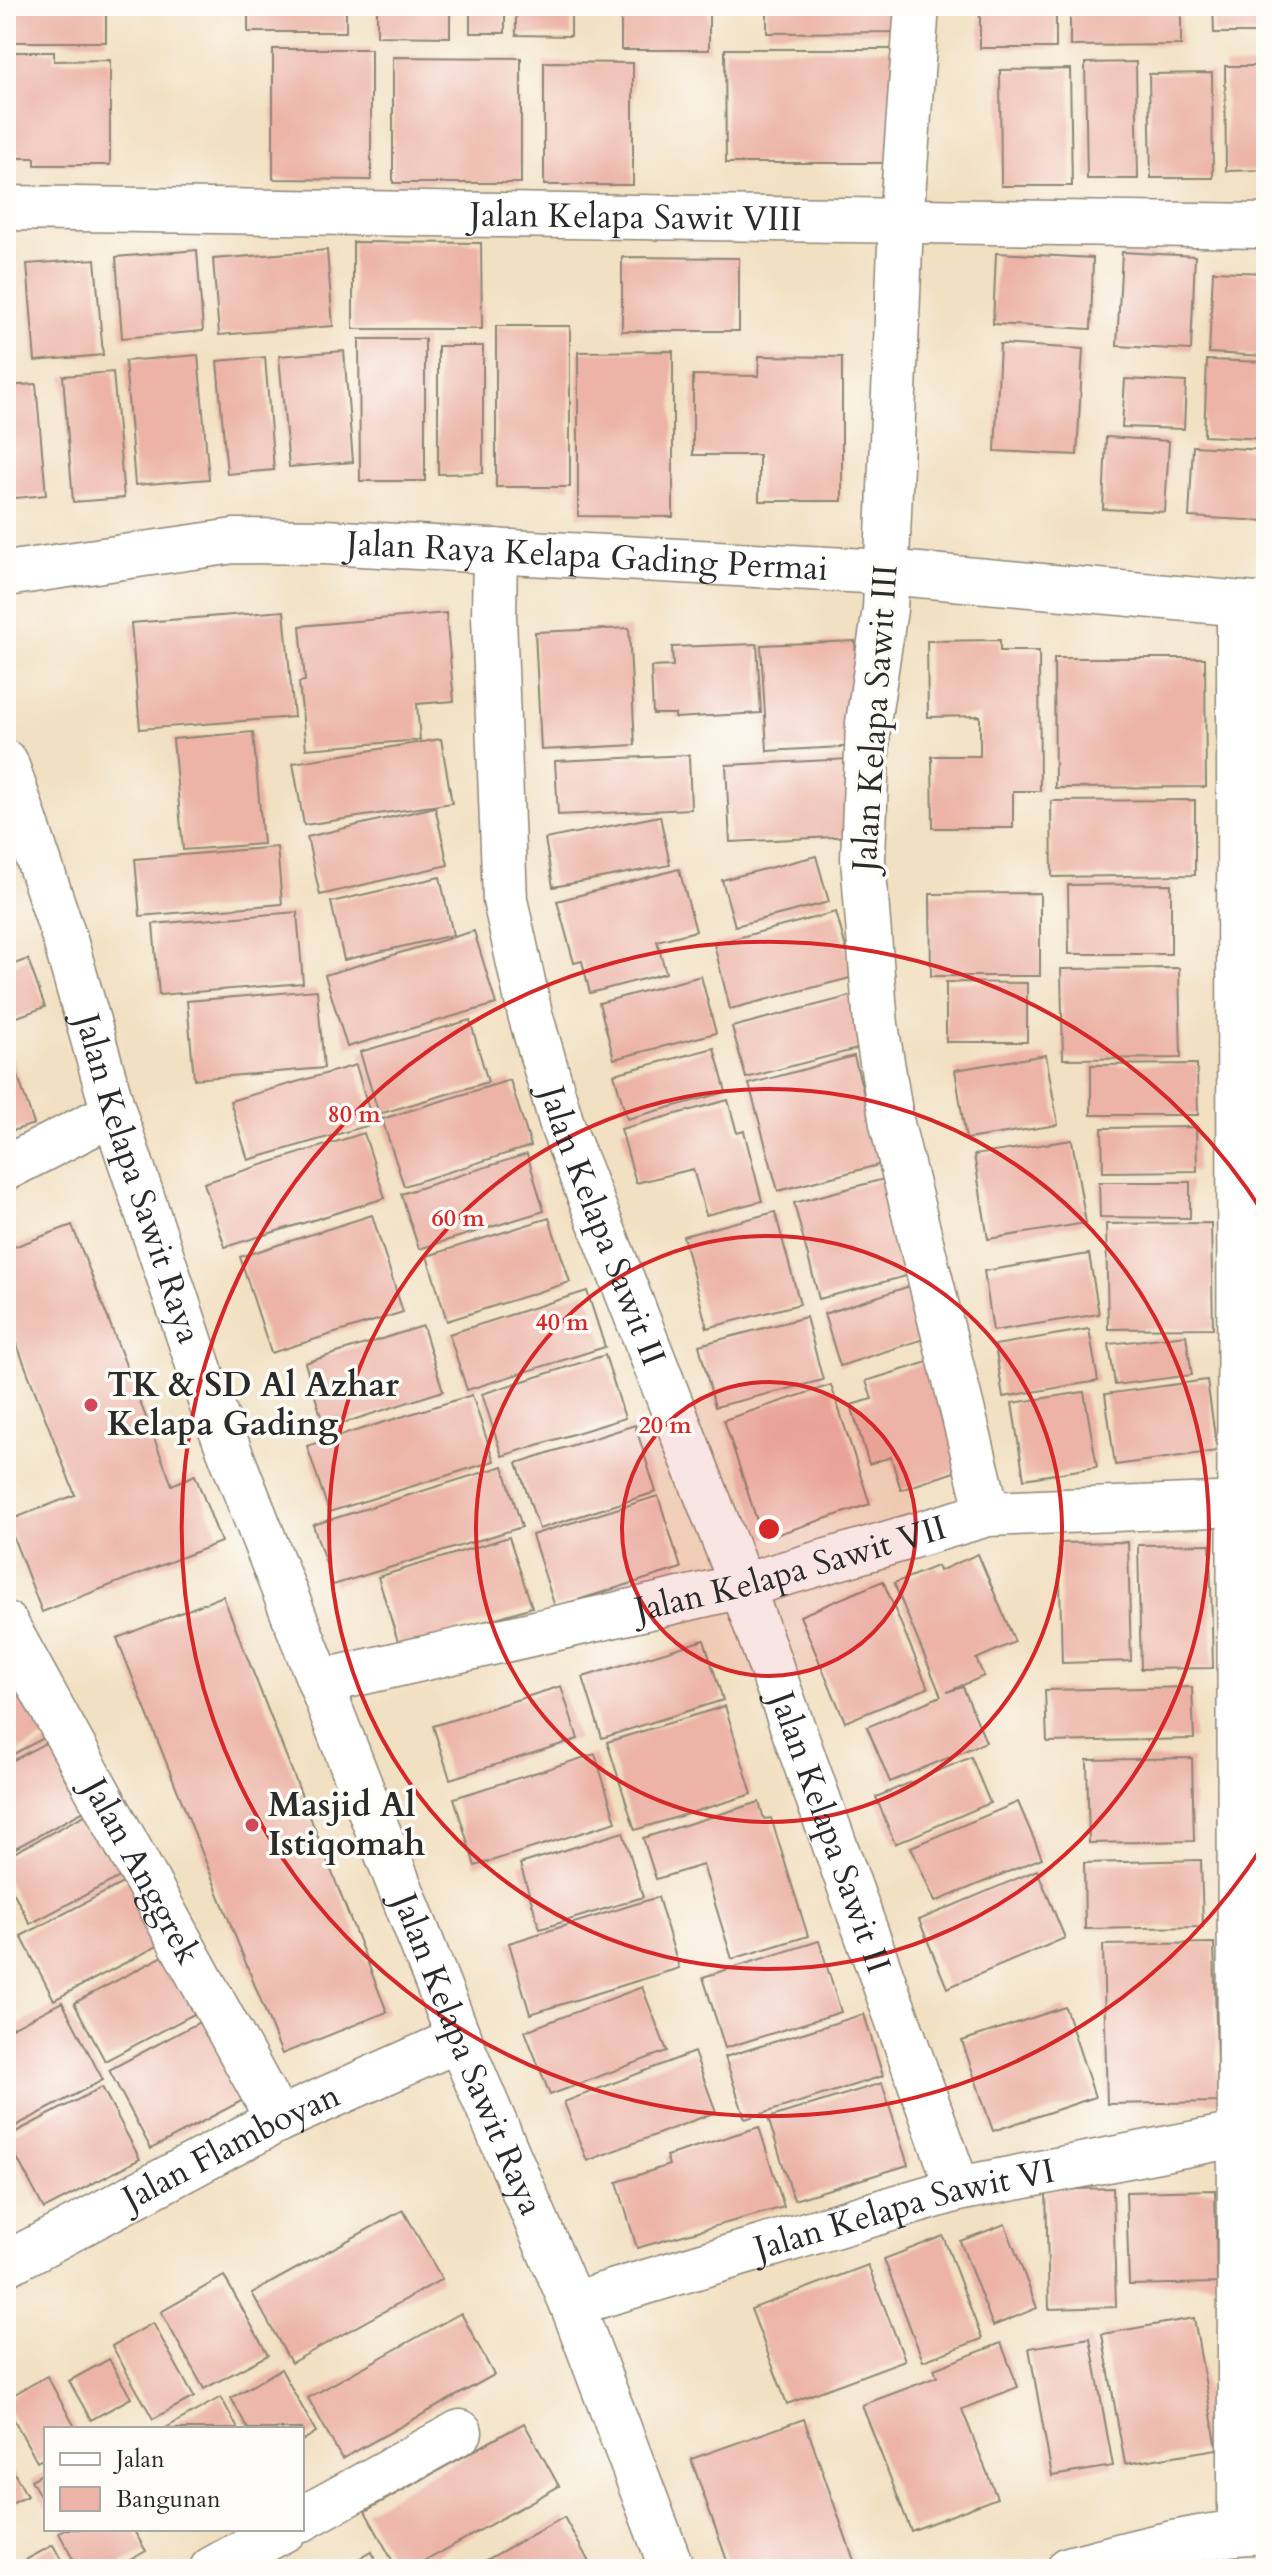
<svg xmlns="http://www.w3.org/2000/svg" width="1272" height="2575" font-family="Cardo,serif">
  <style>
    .building { fill: #ecb3a6 }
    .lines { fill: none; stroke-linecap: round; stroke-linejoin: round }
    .minor-casing { stroke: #8e8676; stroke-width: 47 }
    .tertiary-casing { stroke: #8e8676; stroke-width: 47 }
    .minor { stroke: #fff; stroke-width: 44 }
    .tertiary { stroke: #fff; stroke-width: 44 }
    .ring { fill: none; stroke: #d62828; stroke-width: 4 }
    .poi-dot { fill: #d1495b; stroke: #fdfcf7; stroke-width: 3 }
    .labels { text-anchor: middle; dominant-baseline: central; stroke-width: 7; stroke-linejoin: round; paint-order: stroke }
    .street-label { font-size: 34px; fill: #2b2b2b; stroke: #fdfcf7 }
    .poi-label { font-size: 34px; font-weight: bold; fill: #2b2b2b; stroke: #fdfcf7; text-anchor: start }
    .centre { fill: #d62828; stroke: #fdfcf7; stroke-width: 4 }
    .ring-label { font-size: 24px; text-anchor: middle; font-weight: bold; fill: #d62828; stroke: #fdfcf7; stroke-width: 7; stroke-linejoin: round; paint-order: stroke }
  </style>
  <rect width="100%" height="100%" fill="#fdfcf7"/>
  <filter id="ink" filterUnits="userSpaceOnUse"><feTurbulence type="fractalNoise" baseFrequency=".0125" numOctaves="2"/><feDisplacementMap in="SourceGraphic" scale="16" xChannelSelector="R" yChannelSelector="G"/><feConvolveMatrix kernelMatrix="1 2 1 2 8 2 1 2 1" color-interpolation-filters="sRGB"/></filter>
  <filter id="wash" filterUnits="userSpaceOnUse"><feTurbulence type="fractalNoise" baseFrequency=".006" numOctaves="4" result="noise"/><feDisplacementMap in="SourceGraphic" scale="32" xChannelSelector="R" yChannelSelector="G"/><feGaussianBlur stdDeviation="1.8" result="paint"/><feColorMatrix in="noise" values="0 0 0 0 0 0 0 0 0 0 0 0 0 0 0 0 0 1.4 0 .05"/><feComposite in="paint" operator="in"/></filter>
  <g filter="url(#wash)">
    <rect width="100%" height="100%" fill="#f2e0c2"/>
    <g id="blocks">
      <g class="building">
        <rect x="6" y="6" width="100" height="36"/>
        <rect x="248" y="6" width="98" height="26"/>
        <polygon points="377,6 450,6 450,37 377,36"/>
        <rect x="470" y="6" width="35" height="27"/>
        <polygon points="516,6 571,6 571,36 516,35"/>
        <rect x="621" y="6" width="88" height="44"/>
        <polygon points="767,6 895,6 896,32 767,33"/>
        <rect x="980" y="6" width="76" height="42"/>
        <polygon points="1070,6 1181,6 1181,45 1070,46"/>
        <polygon points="1213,6 1266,6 1266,33 1214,33"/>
        <polygon points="273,49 371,49 371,180 273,179"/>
        <polygon points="725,49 894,49 896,163 726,163"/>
        <polygon points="6,52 54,52 54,61 110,60 110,165 35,165 35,158 6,158"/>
        <polygon points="393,57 521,58 521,183 393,183"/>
        <polygon points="544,62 633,63 633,185 544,185"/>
        <polygon points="1136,62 1138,179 1087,179 1085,63"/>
        <polygon points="1225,66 1266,66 1266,170 1226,171"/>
        <polygon points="1070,69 1072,186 1001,186 1000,70"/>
        <polygon points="1212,73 1213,178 1151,178 1149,74"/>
        <polygon points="353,242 481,243 482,329 353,329"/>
        <polygon points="197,250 203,331 122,338 116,257"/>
        <polygon points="327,250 333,326 219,335 213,259"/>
        <polygon points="1122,252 1195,256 1191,350 1117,346"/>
        <polygon points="996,253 1093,258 1091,329 993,324"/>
        <polygon points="622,257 739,258 739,331 622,331"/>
        <polygon points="95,259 103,355 35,361 27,264"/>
        <polygon points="1213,271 1266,273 1266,356 1209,353"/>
        <rect x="496" y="326" width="74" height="161"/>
        <polygon points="359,339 425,339 425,481 360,481"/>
        <polygon points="1000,344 1083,349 1077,455 995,451"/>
        <polygon points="438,346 483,346 483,473 438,474"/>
        <polygon points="344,351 353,462 289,467 279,356"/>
        <polygon points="673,351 673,517 578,516 578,352"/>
        <polygon points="198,355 209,479 135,485 125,361"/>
        <polygon points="759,356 842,357 842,501 759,501 759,455 693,455 693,375 758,376"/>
        <polygon points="265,357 274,470 227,474 217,361"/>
        <polygon points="1207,360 1266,362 1266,439 1204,436"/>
        <polygon points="113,372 124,498 73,502 63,376"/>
        <polygon points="1125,379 1186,382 1184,429 1122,427"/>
        <polygon points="36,384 46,495 6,499 6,386"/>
        <polygon points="1106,437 1169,441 1165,512 1103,509"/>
        <polygon points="1193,446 1266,450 1266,521 1189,517"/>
        <polygon points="284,611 294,717 140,729 131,623"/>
        <polygon points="446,613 454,701 417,704 420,740 306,749 299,682 305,681 300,626"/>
        <polygon points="629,628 635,745 541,750 535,632"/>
        <polygon points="1000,640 1000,651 1039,651 1040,791 1013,791 1013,828 933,828 932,756 980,756 980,716 928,717 927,641"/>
        <polygon points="855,641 861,746 767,751 761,645"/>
        <polygon points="757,644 761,713 675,718 675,714 653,714 651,667 673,666 672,647"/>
        <polygon points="1054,658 1205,658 1206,787 1055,788"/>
        <polygon points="253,732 263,844 183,850 173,739"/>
        <polygon points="441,739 452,803 304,825 293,763"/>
        <polygon points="689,755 691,809 558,815 555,761"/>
        <polygon points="851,759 854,836 730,842 726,765"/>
        <polygon points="1195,800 1195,875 1052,877 1051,801"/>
        <polygon points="435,807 448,865 320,895 307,837"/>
        <polygon points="660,816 670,865 553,887 545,839"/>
        <polygon points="277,847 282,904 140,916 135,859"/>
        <polygon points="816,856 829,902 735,926 722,880"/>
        <polygon points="679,869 696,931 657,941 666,973 590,993 582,961 574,963 557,901"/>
        <polygon points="440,877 453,935 344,960 331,902"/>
        <polygon points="1171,884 1171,954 1069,954 1068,885"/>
        <polygon points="1040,893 1040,976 931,976 930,894"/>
        <polygon points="297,912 303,983 159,995 153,924"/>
        <polygon points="836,912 854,977 730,1009 714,944"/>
        <polygon points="474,931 496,1004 347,1047 325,975"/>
        <polygon points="28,959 45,1007 6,1021 6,967"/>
        <polygon points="1179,968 1181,1058 1063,1059 1061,969"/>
        <polygon points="1265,975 1266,975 1266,1052 1246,1035"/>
        <polygon points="701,976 716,1033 614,1059 599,1003"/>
        <polygon points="946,982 1027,983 1027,1042 946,1042"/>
        <polygon points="317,990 324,1068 194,1079 187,1001"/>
        <polygon points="859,994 872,1045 746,1078 732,1027"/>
        <polygon points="470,1020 488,1082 379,1114 360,1052"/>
        <polygon points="6,1041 34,1124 6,1133"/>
        <polygon points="714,1048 726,1092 627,1119 614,1074"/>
        <polygon points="1046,1055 1058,1125 966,1139 955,1070"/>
        <polygon points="854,1056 882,1164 778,1191 749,1084"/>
        <polygon points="1197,1064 1198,1115 1091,1115 1091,1065"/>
        <polygon points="356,1065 373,1124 248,1160 230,1101"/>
        <polygon points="510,1080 531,1146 404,1186 382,1119"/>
        <polygon points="728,1100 737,1133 744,1131 762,1201 706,1215 693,1169 636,1183 621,1129"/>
        <polygon points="1196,1127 1197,1171 1103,1172 1102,1128"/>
        <polygon points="364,1133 385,1198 225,1247 204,1183"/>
        <polygon points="1072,1140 1086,1223 988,1239 974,1155"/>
        <polygon points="527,1154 544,1211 419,1249 401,1194"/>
        <polygon points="884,1179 910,1275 819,1299 794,1203"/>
        <polygon points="1099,1182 1190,1182 1190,1218 1100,1217"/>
        <polygon points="775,1212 800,1304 707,1328 683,1236"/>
        <polygon points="372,1215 403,1312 271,1353 240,1257"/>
        <polygon points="549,1218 570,1282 447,1321 427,1256"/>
        <polygon points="1211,1223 1213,1328 1108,1329 1106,1224"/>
        <polygon points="72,1225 172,1485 195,1475 221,1542 42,1612 7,1521 75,1495 12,1332 6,1334 6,1250"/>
        <polygon points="1089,1254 1099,1314 993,1331 984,1271"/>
        <polygon points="919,1283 936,1335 840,1366 824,1314"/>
        <polygon points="587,1291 605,1347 467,1390 449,1334"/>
        <polygon points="806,1317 823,1380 715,1407 699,1345"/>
        <polygon points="423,1326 443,1391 325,1429 305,1363"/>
        <polygon points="1089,1329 1098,1381 1003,1397 995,1345"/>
        <polygon points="1186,1335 1192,1375 1115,1385 1109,1344"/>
        <polygon points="605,1355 625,1418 502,1456 482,1394"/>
        <polygon points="931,1361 966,1468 901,1490 891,1457 869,1464 851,1405 872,1399 866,1381"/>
        <polygon points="1207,1380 1217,1451 1115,1465 1105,1394"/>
        <polygon points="831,1385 870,1504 763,1539 724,1420"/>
        <polygon points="1084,1392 1097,1467 1024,1479 1012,1403"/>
        <polygon points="472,1395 494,1461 329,1512 307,1446"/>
        <polygon points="635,1425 656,1492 539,1529 517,1463"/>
        <polygon points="503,1466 522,1527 333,1585 313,1525"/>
        <polygon points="658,1496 681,1568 555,1607 532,1535"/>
        <polygon points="509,1537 532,1607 400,1648 378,1577"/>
        <polygon points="1128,1542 1131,1661 1062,1663 1059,1543"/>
        <polygon points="1210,1544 1213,1668 1141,1669 1138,1545"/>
        <polygon points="978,1554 1015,1642 976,1659 984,1676 947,1692 963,1687 986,1742 890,1782 867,1727 941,1696 894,1583 937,1566 939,1571"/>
        <polygon points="883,1581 928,1688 845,1722 800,1616"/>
        <polygon points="223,1596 387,2012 282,2054 117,1638"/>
        <polygon points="704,1640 723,1700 602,1738 583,1677"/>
        <polygon points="24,1669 57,1731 6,1758 6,1678"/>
        <polygon points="561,1686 578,1739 450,1779 433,1726"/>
        <polygon points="1192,1687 1194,1739 1047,1742 1045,1690"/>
        <polygon points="725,1706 752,1794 635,1830 607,1742"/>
        <polygon points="49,1741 86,1810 6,1853 6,1764"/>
        <polygon points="595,1754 616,1822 475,1866 454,1798"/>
        <polygon points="971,1757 990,1803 895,1844 876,1797"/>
        <polygon points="1192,1758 1194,1841 1089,1843 1087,1760"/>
        <polygon points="759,1802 764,1819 771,1818 808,1936 732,1959 703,1865 656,1879 643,1838"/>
        <polygon points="1018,1802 1042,1858 935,1902 911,1847"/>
        <polygon points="103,1805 137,1868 30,1924 6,1878 6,1857"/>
        <polygon points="623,1832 643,1897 540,1929 520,1864"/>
        <polygon points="1201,1860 1203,1927 1085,1929 1084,1863"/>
        <polygon points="1037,1870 1065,1938 947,1988 919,1920"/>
        <polygon points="136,1876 169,1940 54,2000 21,1936"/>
        <polygon points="658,1897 679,1968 530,2014 509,1943"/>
        <polygon points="819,1941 841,2012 725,2048 703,1977"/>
        <polygon points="1214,1943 1218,2102 1107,2104 1103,1945"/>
        <polygon points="180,1947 211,2005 105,2061 74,2003"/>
        <polygon points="642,1987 667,2051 550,2095 525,2031"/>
        <polygon points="62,2002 103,2080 6,2131 6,2031"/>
        <polygon points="1065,2007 1095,2097 993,2131 962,2041"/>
        <polygon points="864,2014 883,2076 745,2119 725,2057"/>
        <polygon points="205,2019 247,2098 151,2149 109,2070"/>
        <polygon points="694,2052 716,2112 587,2161 564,2102"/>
        <polygon points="882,2083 908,2165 794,2200 768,2118"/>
        <polygon points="102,2087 140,2159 44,2209 6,2137"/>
        <polygon points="759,2127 784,2207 637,2248 617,2182 669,2165 666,2156"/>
        <polygon points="1113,2188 1116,2307 1049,2309 1046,2190"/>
        <polygon points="1215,2190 1217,2283 1129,2285 1126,2192"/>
        <polygon points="403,2210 442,2279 291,2363 252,2293"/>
        <polygon points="1005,2224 1037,2308 993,2326 960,2241"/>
        <polygon points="943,2236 982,2339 923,2361 884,2259"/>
        <polygon points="868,2265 905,2360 787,2404 751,2309"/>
        <polygon points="224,2276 268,2355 204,2389 161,2312"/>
        <polygon points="461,2313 494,2375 342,2459 308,2398"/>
        <polygon points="1194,2318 1217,2449 1125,2464 1102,2334"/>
        <polygon points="153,2323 194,2397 153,2419 112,2346"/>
        <polygon points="1090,2338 1113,2466 1052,2476 1029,2348"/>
        <polygon points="1001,2343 1018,2387 962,2409 997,2498 911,2531 862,2405 937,2377 934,2369"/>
        <polygon points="109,2359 131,2398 91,2420 69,2381"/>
        <polygon points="281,2369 316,2432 302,2441 302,2429 248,2429 231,2398"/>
        <polygon points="47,2376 76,2429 46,2429 46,2457 37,2462 6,2405 6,2399"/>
        <polygon points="221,2397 238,2429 164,2429"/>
        <polygon points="804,2419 857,2569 730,2569 691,2459"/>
        <polygon points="524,2423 559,2486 411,2569 397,2569 365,2511"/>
        <polygon points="6,2458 27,2496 6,2507"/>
        <polygon points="46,2472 46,2507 31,2480"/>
        <polygon points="564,2517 593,2569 470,2569"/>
        <polygon points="66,2529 133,2529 146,2551 114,2569 78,2569 59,2533"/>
        <polygon points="53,2545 66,2569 9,2569"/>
        <polygon points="371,2552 380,2569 341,2569"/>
      </g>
    </g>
  </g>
  <g filter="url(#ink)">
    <use href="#blocks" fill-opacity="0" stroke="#8e8676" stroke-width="2"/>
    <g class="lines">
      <defs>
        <g id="minor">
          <polyline points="917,6 901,223 885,609 868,723 863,859 876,1025 892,1124 988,1514"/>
          <path id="s1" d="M 6,208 L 1266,226"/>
          <path id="s2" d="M 495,551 L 494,617 L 505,900 L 530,1014 L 563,1128 L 742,1586 L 958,2189"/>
          <path id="s3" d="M 6,574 L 234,541 L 324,542 L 885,572 L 1266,606"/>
          <polyline points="1239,604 1240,2532"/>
          <polyline points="6,1168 114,1113"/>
          <path id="s4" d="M 6,1624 L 278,2120"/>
          <path id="s5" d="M 320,1682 L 742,1586 L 988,1514 L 1266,1503"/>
          <path id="s6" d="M 6,2264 L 278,2120 L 460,2039"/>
          <path id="s7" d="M 572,2304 L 958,2189 L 1241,2134"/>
          <polyline points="302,2519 460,2432"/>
          <polyline points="212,2569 285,2529"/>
        </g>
        <g id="tertiary">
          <path id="s8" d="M 6,763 L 65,940 L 114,1113 L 213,1409 L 466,2056 L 572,2304 L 672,2569"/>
          <path d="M 1069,2569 C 1133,2552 1199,2533 1266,2531"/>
        </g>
      </defs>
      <use href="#minor" class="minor-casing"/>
      <use href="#tertiary" class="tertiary-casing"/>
      <use href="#minor" class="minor"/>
      <use href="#tertiary" class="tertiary"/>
    </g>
  </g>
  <circle cx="769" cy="1529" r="147" fill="#d62828" fill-opacity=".12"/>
  <g class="ring">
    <circle cx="769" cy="1529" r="147"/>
    <circle cx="769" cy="1529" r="293"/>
    <circle cx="769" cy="1529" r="440"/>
    <path d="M1264 1844A587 587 0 1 1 1264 1214"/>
  </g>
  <g class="poi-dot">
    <circle cx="91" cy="1405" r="8"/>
    <circle cx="252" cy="1825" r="8"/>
  </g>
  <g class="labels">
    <g class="street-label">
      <text stroke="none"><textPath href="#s1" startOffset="630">Jalan Kelapa Sawit VIII</textPath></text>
      <text stroke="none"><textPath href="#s3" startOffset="584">Jalan Raya Kelapa Gading Permai</textPath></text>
      <text transform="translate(875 718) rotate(-86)">Jalan Kelapa Sawit III</text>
      <text stroke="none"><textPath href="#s8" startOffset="436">Jalan Kelapa Sawit Raya</textPath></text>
      <text stroke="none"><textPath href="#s2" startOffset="690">Jalan Kelapa Sawit II</textPath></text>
      <text stroke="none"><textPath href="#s5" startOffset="484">Jalan Kelapa Sawit VII</textPath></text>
      <text stroke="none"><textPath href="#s2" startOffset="1338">Jalan Kelapa Sawit II</textPath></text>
      <text stroke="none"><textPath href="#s4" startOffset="282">Jalan Anggrek</textPath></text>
      <text stroke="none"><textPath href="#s8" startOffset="1372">Jalan Kelapa Sawit Raya</textPath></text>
      <text stroke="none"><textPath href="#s6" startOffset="254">Jalan Flamboyan</textPath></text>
      <text stroke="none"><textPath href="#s7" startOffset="346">Jalan Kelapa Sawit VI</textPath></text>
    </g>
    <g class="poi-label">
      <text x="107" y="1385">TK &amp; SD Al Azhar<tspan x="107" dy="39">Kelapa Gading</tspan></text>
      <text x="268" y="1805">Masjid Al<tspan x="268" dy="39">Istiqomah</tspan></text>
    </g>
  </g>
  <circle cx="769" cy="1529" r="12" class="centre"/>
  <g class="ring-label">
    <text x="354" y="1122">80 m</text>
    <text x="458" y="1226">60 m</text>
    <text x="562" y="1330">40 m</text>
    <text x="665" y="1433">20 m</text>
  </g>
  <rect width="1272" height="2575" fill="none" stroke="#fdfcf7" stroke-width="32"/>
  <rect x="44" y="2427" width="260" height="104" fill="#fdfcf7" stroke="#a9a8a5" stroke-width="2"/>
  <rect x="60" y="2453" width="40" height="12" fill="#ffffff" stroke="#a9a8a5" stroke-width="2"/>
  <text x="116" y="2467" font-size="24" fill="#2b2b2b">Jalan</text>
  <rect x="60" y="2487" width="40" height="24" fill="#ecb3a6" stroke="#a9a8a5" stroke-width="2"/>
  <text x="116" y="2507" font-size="24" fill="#2b2b2b">Bangunan</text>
</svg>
